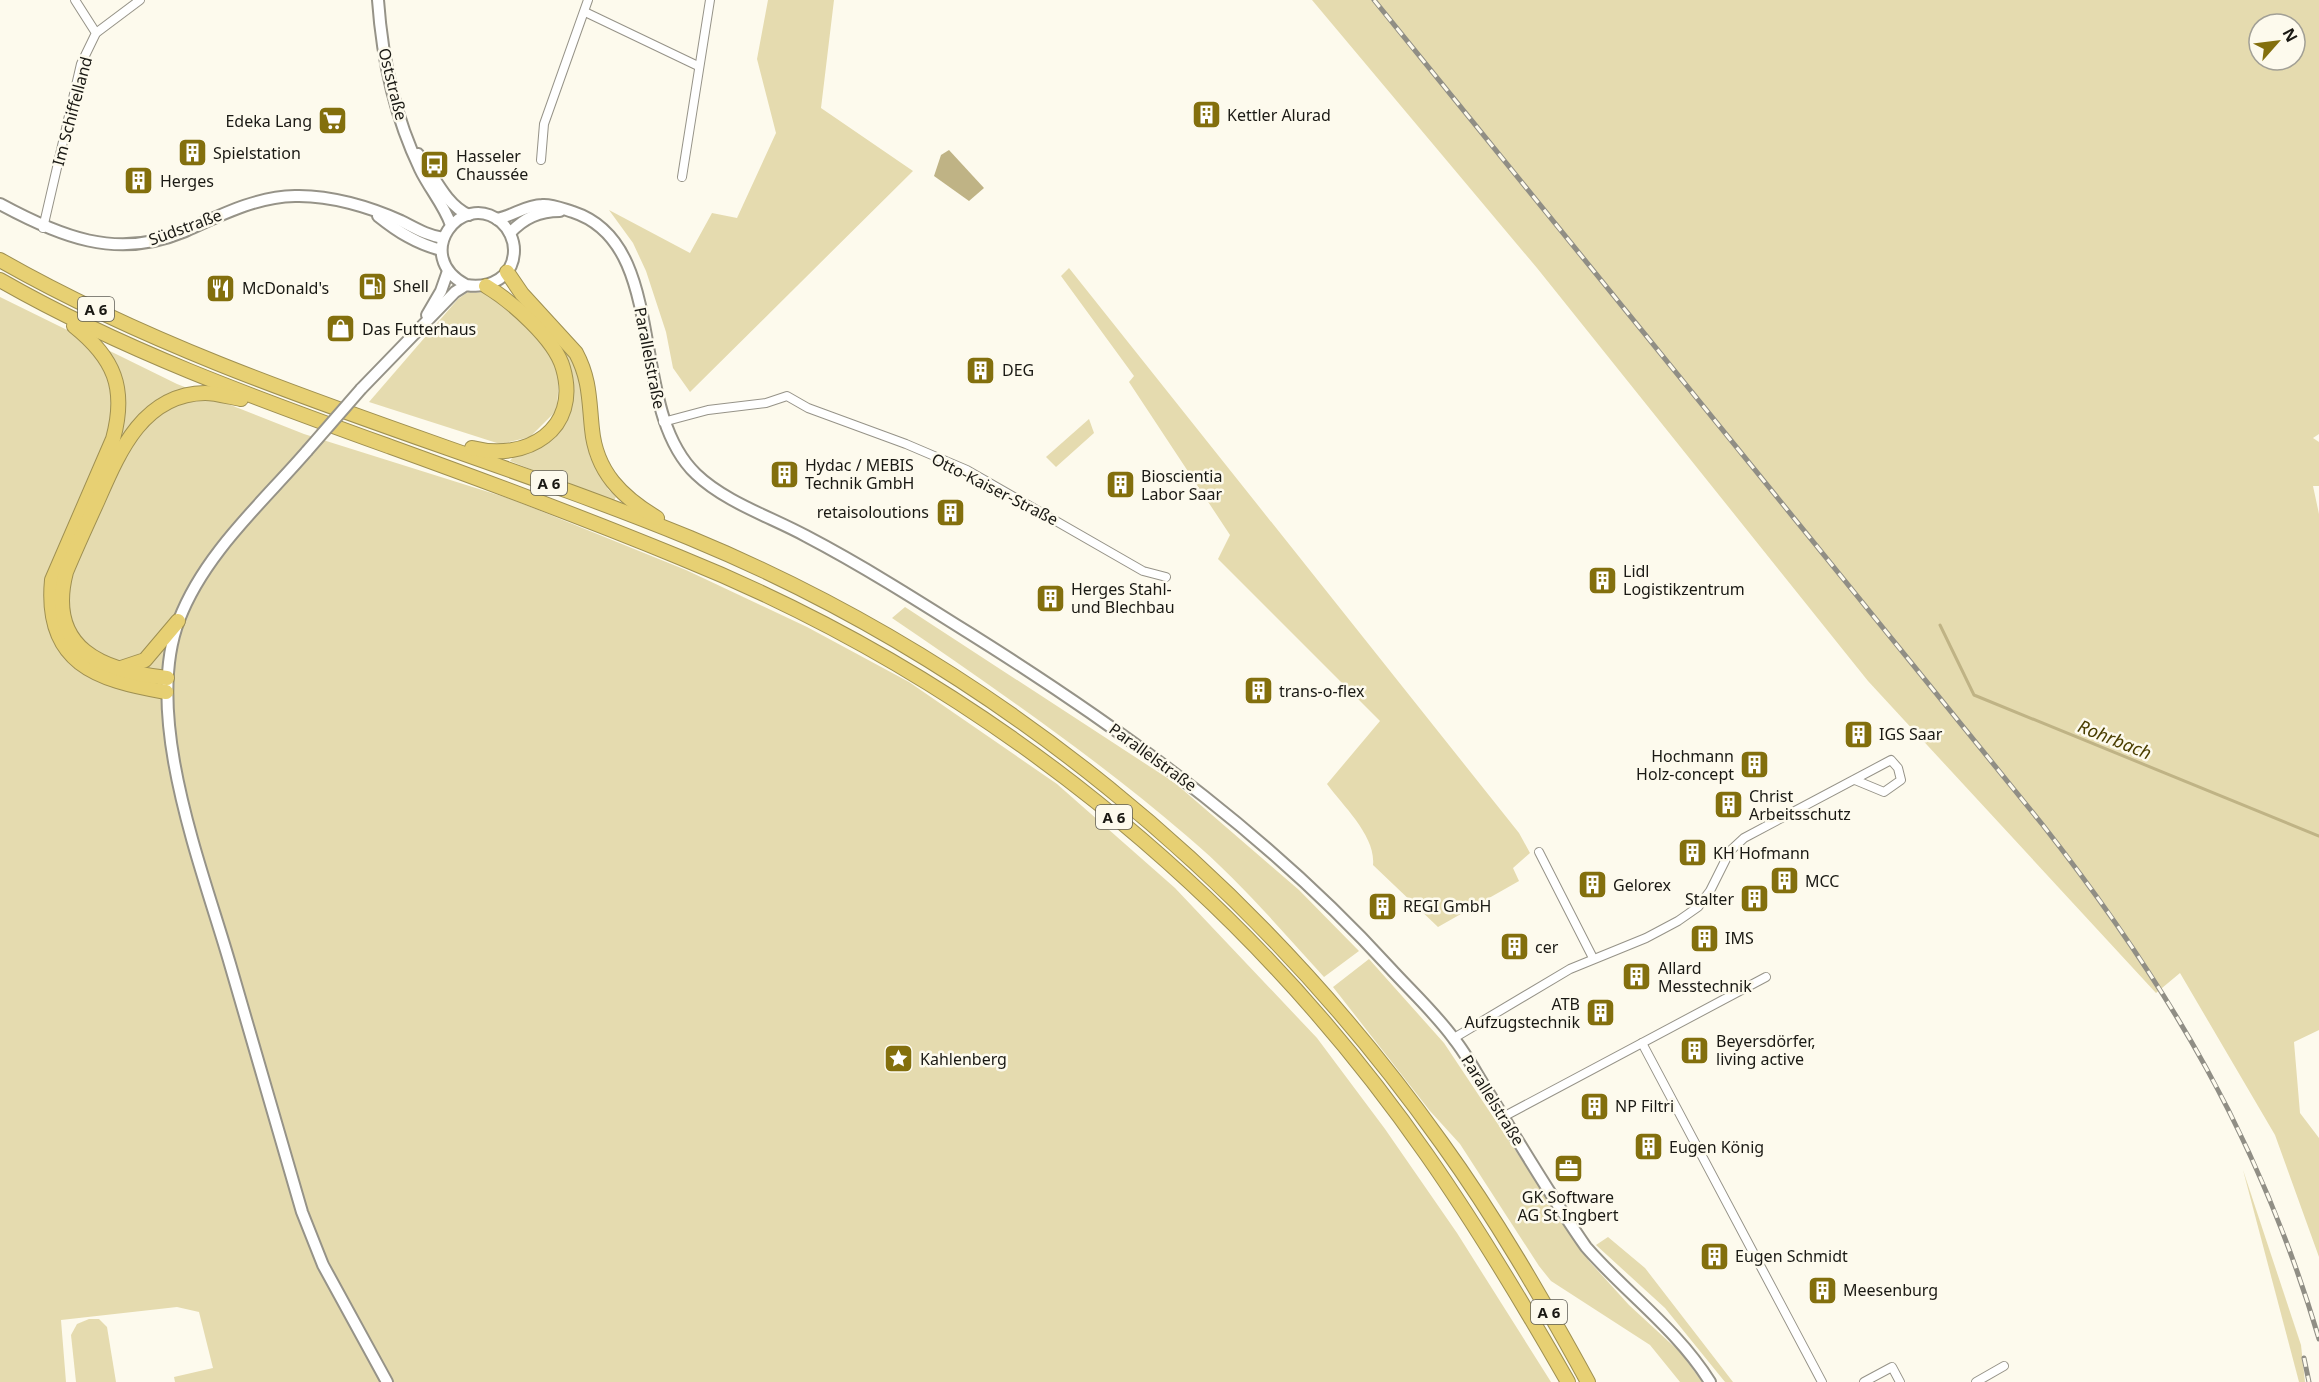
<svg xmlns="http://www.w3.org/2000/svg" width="2319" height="1382" font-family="'Noto Sans',sans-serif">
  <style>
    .green { fill: #e5dbaf; fill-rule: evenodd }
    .water { fill: #bfb385 }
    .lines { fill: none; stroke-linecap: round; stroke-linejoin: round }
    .stream { stroke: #bfb385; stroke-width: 3 }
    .street-casing { stroke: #969388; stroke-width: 10 }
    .secondary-casing { stroke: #969388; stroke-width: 14 }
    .highway-casing { stroke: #9f9052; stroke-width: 16 }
    .street { stroke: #fff; stroke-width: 8 }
    .secondary { stroke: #fff; stroke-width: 10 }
    .highway { stroke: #e7d073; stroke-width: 14 }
    .rail-casing { stroke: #908e85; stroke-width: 5 }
    .rail { stroke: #fdfaed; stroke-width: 3; stroke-dasharray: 9; stroke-linecap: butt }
    .secondary-bridge-casing { stroke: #969388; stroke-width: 14; stroke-linecap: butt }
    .secondary-bridge { stroke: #fff; stroke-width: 10 }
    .labels { text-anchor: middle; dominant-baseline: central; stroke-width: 5; stroke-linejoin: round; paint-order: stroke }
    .shield { fill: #fdfaed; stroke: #5e5c55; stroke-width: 1.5 }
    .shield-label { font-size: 15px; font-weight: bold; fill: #1a1914 }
    .street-label { font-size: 16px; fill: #1a1914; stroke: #fdfaed }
    .poi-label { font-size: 16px; fill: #1a1914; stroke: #fdfaed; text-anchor: start }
    .water-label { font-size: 18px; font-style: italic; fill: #4a3e00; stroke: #fdfaed }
  </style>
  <rect width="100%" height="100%" fill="#fdfaed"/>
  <g class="green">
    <polygon points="768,0 834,0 821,108 913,171 690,392 673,368 666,332 646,271 633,243 609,210 690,253 712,213 737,218 776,133 757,59"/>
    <path d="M 1312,0 L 2319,0 L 2319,434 L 2313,438 L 2319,442 L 2319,486 L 2313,486 L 2319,514 L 2319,1030 L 2294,1042 L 2300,1113 L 2319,1138 L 2319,1257 L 2275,1135 L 2180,973 L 2156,993 L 1868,681 L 1537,268 ZM 2259,24 L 2295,24 L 2295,60 L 2259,60 Z"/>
    <path d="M 1069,268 L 1519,833 L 1530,853 L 1513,868 L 1519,881 L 1438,927 L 1373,865 C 1376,836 1343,806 1327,784 L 1380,721 L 1218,559 L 1230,535 L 1129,382 L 1134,376 L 1061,276 Z"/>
    <polygon points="468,292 487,293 520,317 554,358 559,373 557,410 530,437 500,444 369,402 458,299"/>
    <polygon points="0,297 177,384 304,434 511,499 686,570 807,627 909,682 1057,784 1175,888 1317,1038 1385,1129 1457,1233 1551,1382 175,1382 174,1377 213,1368 199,1312 177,1307 61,1320 66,1382 0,1382"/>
    <path d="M 537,323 L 569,352 L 578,367 L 590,457 L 608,489 L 616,497 L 613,502 L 510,461 C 517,451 533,452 543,446 C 566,430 582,395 570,368 C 562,351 548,337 537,323 Z"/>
    <polygon points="1089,419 1094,433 1056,467 1046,457"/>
    <path d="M 905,607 L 1175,783 L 1299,890 L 1359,951 L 1324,977 C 1280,929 1238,879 1188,837 C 1095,757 993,687 892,618 Z"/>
    <polygon points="1369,959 1444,1043 1589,1261 1629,1305 1681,1353 1702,1382 1680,1382 1650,1345 1551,1281 1539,1266 1460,1144 1430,1111 1333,987"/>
    <polygon points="2243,1170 2301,1345 2305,1382 2299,1382"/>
    <polygon points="1608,1237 1645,1268 1733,1382 1725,1382 1665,1308 1596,1245"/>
    <polygon points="89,1319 99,1319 107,1327 116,1382 76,1382 71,1335 77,1324"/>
  </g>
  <polygon class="water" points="949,150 984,188 969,201 934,176 941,155"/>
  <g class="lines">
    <polyline class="stream" points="1940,625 1974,695 2319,836"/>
    <defs>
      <g id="street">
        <polyline points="585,12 698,66"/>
        <polyline points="96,33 140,0"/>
        <polyline points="541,160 544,124 588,0"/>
        <polyline points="682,177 710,0"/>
        <polyline points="43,228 81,64 96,33 75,0"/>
        <polyline points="663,422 708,410 766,403 787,396 808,408 906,444 967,470 1143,571 1166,577"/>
        <polyline points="1539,852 1593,958"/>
        <polyline points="1454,1038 1570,969 1646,938 1678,921 1698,907 1710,891 1730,851 1744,838 1891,760 1898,768 1901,780 1884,792 1855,780"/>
        <polyline points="1642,1043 1822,1382"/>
        <polyline points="1503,1117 1766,977"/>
        <polyline points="1864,1382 1892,1367 1900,1382"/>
        <polyline points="1976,1382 2004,1366"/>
      </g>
      <g id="secondary">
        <path d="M 378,0 C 382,57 395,117 420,169 C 429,188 444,205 451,225"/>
        <path d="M 418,154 C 433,173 445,205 469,215"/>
        <path d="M 0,204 C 59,236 116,260 183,232 C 219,216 254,197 295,196 C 330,195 370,207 401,221 C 417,229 426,235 443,238"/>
        <path d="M 378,216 C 398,232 417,244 441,250"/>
        <path d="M 497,219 C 513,216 526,205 542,205 C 552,204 563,209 573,212 C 671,244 626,407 696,474 C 725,502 771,517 806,536 C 871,570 934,611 996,650 C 1140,742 1275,842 1390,968 C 1411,991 1436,1014 1454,1039 C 1467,1055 1477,1075 1488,1092 C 1520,1144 1551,1197 1586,1247 C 1626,1293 1677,1329 1710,1382"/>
        <path d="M 510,233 C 524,218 539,211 560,211"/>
        <polyline points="427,315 441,291 448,271"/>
        <path d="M 361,389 L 455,292 L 466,285 C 490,289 514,277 514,250 C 514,240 509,229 501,222 C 461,189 411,256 466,285"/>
        <path d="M 307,451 C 262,503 204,554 179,620 C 142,717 202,867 230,964 C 254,1047 278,1129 302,1212 L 323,1265 L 387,1382"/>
      </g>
      <g id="highway">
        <path d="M 0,260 C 216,383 461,444 690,538 C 992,663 1252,877 1441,1142 C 1496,1218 1543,1300 1588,1382"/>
        <path d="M 507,272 L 522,294 L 576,353 C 590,379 589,401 592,429 C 596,472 622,497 657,518"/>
        <path d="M 0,280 C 124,351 258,399 391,447 C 488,482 584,518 679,557 C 979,678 1242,889 1427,1155 C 1478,1228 1524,1305 1568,1382"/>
        <path d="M 74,326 C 114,358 127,388 113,439 L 52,580 C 44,663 96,680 166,692"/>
        <path d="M 472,448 C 526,462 581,430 563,368 C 555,339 511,301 486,286"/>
        <polyline points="121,668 145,660 178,621"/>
        <path d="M 167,678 C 103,671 46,649 66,572 C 76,548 87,524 98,500 C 119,452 143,394 205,393 C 216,393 229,397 241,399"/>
      </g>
    </defs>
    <use href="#street" class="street-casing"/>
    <use href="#secondary" class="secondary-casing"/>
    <use href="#highway" class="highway-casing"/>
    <use href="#street" class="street"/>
    <use href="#secondary" class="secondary"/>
    <use href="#highway" class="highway"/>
    <defs>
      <g id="rail">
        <path d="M 1374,0 L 2042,824 C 2169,986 2260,1140 2319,1339"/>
        <polyline points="2304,1358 2309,1382"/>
      </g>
    </defs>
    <use href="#rail" class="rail-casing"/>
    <use href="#rail" class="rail"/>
    <defs>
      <polyline id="secondary-bridge" points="307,451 361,389"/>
    </defs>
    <use href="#secondary-bridge" class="secondary-bridge-casing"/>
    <use href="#secondary-bridge" class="secondary-bridge"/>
  </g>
  <defs>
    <symbol id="building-square" viewBox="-11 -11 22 22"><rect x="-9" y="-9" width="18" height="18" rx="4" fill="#836f0d" stroke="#fdfaed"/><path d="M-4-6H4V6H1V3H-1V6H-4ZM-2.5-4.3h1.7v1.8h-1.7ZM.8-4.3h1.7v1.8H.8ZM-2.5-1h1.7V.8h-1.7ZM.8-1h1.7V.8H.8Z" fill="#fff"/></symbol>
    <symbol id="supermarket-square" viewBox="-11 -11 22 22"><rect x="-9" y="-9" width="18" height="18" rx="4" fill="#836f0d" stroke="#fdfaed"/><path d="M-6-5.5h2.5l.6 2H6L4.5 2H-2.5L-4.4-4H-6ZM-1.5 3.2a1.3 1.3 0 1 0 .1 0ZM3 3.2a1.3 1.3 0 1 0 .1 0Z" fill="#fff"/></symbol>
    <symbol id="bus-square" viewBox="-11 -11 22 22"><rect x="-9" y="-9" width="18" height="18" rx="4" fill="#836f0d" stroke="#fdfaed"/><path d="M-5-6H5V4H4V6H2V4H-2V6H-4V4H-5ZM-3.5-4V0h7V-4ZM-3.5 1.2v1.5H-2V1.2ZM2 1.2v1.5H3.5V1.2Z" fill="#fff"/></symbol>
    <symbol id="fuel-square" viewBox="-11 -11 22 22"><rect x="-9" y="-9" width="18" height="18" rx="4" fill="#836f0d" stroke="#fdfaed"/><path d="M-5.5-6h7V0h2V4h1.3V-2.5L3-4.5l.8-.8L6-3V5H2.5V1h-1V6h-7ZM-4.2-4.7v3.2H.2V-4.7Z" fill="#fff"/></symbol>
    <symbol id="restaurant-square" viewBox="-11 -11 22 22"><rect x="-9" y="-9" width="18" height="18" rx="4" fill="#836f0d" stroke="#fdfaed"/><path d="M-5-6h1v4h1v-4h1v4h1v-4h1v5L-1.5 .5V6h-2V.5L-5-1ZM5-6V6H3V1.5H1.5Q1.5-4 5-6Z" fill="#fff"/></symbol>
    <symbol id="shop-square" viewBox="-11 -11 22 22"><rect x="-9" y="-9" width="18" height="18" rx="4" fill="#836f0d" stroke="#fdfaed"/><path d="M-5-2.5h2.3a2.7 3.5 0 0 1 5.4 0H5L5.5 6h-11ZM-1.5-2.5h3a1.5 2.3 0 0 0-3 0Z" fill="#fff"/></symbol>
    <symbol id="sight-square" viewBox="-11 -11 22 22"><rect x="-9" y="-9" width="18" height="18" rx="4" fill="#836f0d" stroke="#fdfaed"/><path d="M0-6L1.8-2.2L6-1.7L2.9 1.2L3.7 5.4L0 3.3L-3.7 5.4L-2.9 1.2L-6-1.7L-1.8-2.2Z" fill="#fff"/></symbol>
    <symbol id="office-square" viewBox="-11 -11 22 22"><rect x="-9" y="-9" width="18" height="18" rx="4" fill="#836f0d" stroke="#fdfaed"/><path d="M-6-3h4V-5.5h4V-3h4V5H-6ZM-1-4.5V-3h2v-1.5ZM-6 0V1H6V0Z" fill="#fff"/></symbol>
  </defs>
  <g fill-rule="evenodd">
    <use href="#building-square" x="1190" y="98" width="33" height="33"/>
    <use href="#supermarket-square" x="316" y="104" width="33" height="33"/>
    <use href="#building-square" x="176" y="136" width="33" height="33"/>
    <use href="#bus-square" x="418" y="148" width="33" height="33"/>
    <use href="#building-square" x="122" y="164" width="33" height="33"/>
    <use href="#fuel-square" x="356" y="270" width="33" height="33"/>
    <use href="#restaurant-square" x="204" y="272" width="33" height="33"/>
    <use href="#shop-square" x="324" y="312" width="33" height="33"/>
    <use href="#building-square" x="964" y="354" width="33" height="33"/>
    <use href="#building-square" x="768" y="458" width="33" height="33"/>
    <use href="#building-square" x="1104" y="468" width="33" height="33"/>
    <use href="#building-square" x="934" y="496" width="33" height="33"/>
    <use href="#building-square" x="1586" y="564" width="33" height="33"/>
    <use href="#building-square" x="1034" y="582" width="33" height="33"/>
    <use href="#building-square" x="1242" y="674" width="33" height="33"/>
    <use href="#building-square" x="1842" y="718" width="33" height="33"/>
    <use href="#building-square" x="1738" y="748" width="33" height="33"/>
    <use href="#building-square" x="1712" y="788" width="33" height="33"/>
    <use href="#building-square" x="1676" y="836" width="33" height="33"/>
    <use href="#building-square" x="1768" y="864" width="33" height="33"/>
    <use href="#building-square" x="1576" y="868" width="33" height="33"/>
    <use href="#building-square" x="1738" y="882" width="33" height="33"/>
    <use href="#building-square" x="1366" y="890" width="33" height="33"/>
    <use href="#building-square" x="1688" y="922" width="33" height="33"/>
    <use href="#building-square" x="1498" y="930" width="33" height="33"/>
    <use href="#building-square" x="1620" y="960" width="33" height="33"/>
    <use href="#building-square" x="1584" y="996" width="33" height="33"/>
    <use href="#building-square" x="1678" y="1034" width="33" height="33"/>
    <use href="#sight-square" x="882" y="1042" width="33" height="33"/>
    <use href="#building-square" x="1578" y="1090" width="33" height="33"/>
    <use href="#building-square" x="1632" y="1130" width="33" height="33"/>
    <use href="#office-square" x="1552" y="1152" width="33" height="33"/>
    <use href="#building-square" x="1698" y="1240" width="33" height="33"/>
    <use href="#building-square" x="1806" y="1274" width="33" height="33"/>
  </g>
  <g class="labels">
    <g class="shield">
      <rect x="78" y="297" width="36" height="24" rx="4.5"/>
      <rect x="531" y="471" width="36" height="24" rx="4.5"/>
      <rect x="1096" y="805" width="36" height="24" rx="4.5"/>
      <rect x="1531" y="1300" width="36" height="24" rx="4.5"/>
    </g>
    <g class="shield-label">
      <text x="96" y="309">A 6</text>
      <text x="549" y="483">A 6</text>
      <text x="1114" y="817">A 6</text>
      <text x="1549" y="1312">A 6</text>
    </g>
    <g class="street-label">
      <text transform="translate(393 84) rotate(76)">Oststraße</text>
      <text transform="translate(72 111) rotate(-75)">Im Schiffelland</text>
      <text transform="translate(185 227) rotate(-20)">Südstraße</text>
      <text transform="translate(650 358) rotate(79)">Parallelstraße</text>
      <text transform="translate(995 489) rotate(27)">Otto-Kaiser-Straße</text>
      <text transform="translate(1153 757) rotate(36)">Parallelstraße</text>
      <text transform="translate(1493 1100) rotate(58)">Parallelstraße</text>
    </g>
    <g class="poi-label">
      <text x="1227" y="115">Kettler Alurad</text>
      <text x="312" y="121" text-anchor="end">Edeka Lang</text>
      <text x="213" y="153">Spielstation</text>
      <text x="456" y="156">Hasseler<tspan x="456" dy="18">Chaussée</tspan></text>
      <text x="160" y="181">Herges</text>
      <text x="393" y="286">Shell</text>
      <text x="242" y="288">McDonald's</text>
      <text x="362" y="329">Das Futterhaus</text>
      <text x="1002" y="370">DEG</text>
      <text x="805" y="465">Hydac / MEBIS<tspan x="805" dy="18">Technik GmbH</tspan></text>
      <text x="1141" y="476">Bioscientia<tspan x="1141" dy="18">Labor Saar</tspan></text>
      <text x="929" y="512" text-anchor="end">retaisoloutions</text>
      <text x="1623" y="571">Lidl<tspan x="1623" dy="18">Logistikzentrum</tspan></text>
      <text x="1071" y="589">Herges Stahl-<tspan x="1071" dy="18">und Blechbau</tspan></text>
      <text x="1279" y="691">trans-o-flex</text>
      <text x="1879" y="734">IGS Saar</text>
      <text x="1734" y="756" text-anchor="end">Hochmann<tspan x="1734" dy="18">Holz-concept</tspan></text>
      <text x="1749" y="796">Christ<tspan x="1749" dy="18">Arbeitsschutz</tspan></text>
      <text x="1713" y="853">KH Hofmann</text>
      <text x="1805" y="881">MCC</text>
      <text x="1613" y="885">Gelorex</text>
      <text x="1734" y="899" text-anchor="end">Stalter</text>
      <text x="1403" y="906">REGI GmbH</text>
      <text x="1725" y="938">IMS</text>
      <text x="1535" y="947">cer</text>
      <text x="1658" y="968">Allard<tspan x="1658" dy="18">Messtechnik</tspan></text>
      <text x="1580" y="1004" text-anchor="end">ATB<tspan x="1580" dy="18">Aufzugstechnik</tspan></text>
      <text x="1716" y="1041">Beyersdörfer,<tspan x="1716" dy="18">living active</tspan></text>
      <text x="920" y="1059">Kahlenberg</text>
      <text x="1615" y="1106">NP Filtri</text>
      <text x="1669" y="1147">Eugen König</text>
      <text x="1568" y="1197" text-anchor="middle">GK Software<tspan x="1568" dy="18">AG St Ingbert</tspan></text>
      <text x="1735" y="1256">Eugen Schmidt</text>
      <text x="1843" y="1290">Meesenburg</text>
    </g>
    <g class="water-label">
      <text transform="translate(2115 739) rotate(22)">Rohrbach</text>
    </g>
  </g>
  <g transform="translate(2277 42) rotate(62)"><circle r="28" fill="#fdfaed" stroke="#a2a096" stroke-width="1.5"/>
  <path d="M0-4.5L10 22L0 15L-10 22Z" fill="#836f0d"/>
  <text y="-9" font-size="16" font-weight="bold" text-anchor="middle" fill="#1a1914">N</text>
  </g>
</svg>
